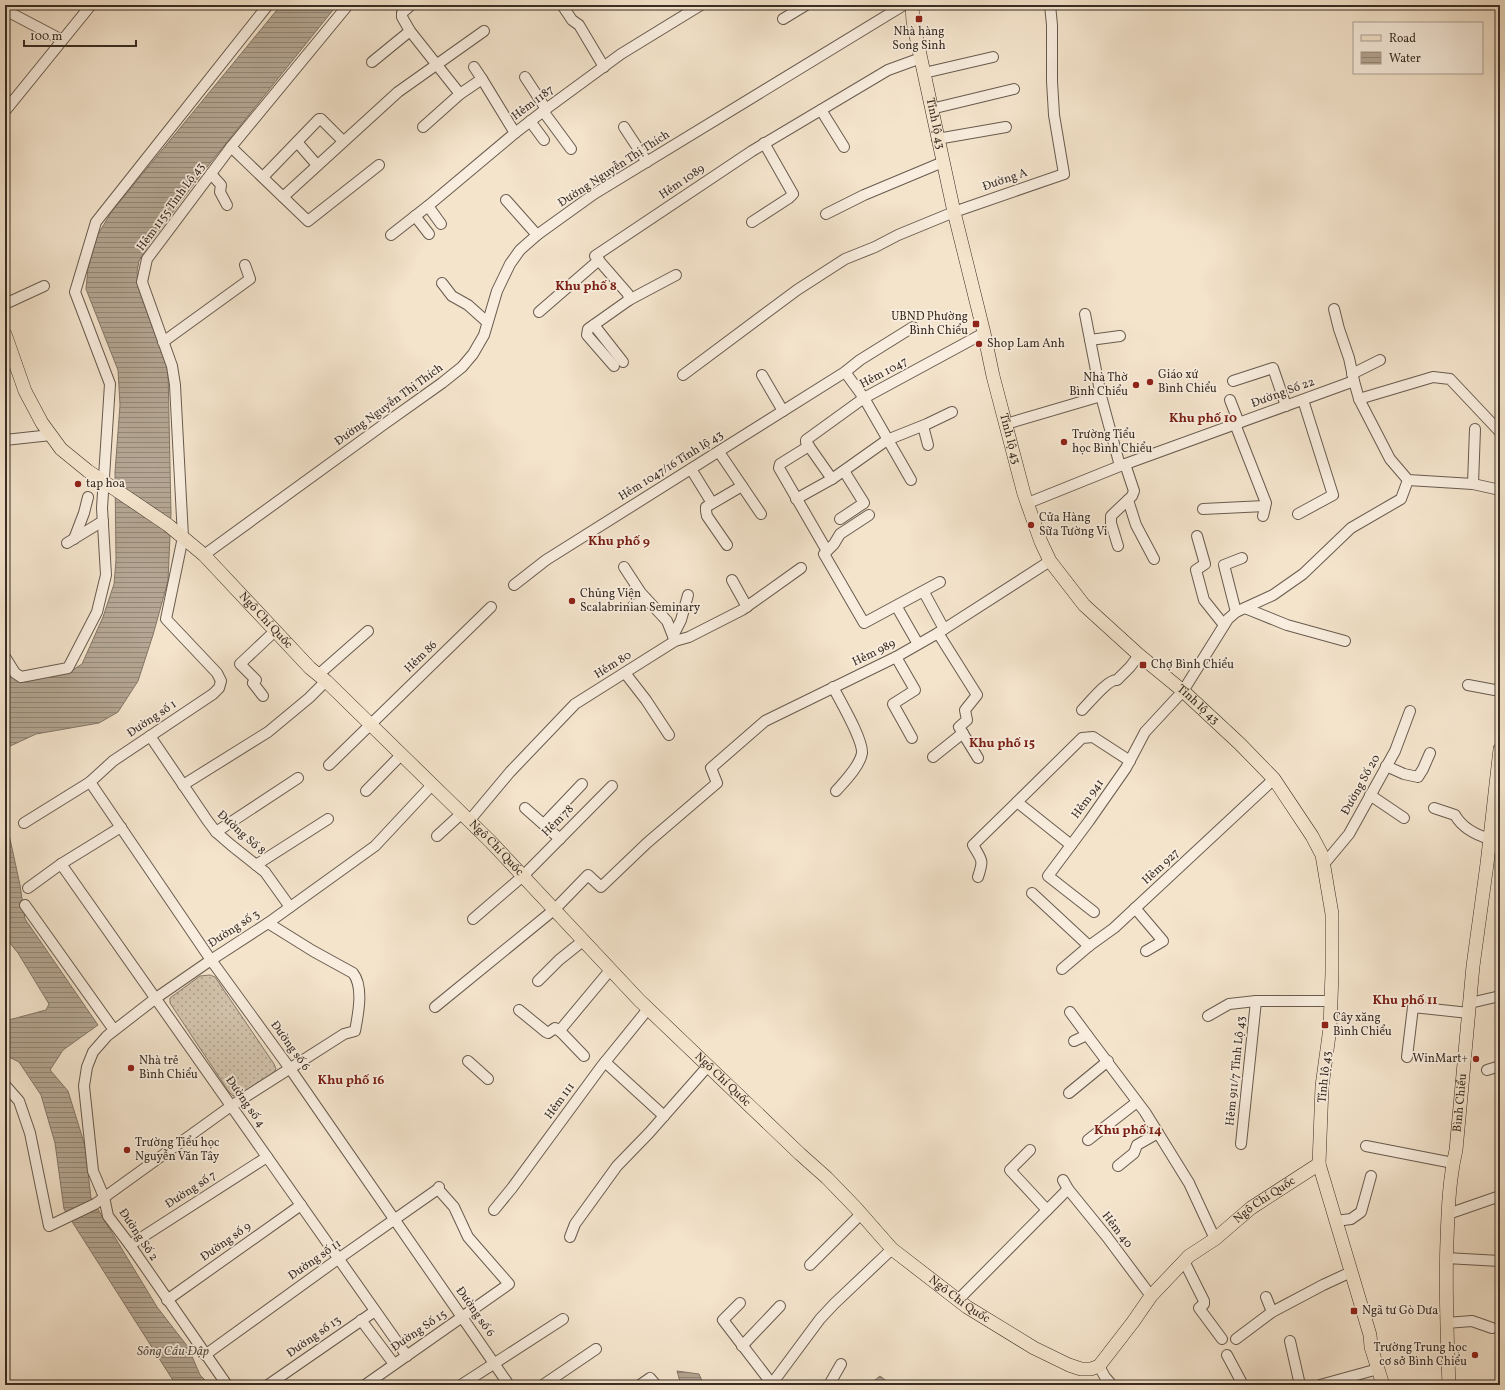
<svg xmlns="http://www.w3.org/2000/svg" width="1505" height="1390" font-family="Vollkorn,serif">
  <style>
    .grass { fill: url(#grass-dots); stroke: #86796a }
    .water { fill: url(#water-rules); stroke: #837667 }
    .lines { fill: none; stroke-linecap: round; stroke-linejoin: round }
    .minor-casing { stroke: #685b4e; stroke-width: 12 }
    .major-casing { stroke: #392d24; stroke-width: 14 }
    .minor { stroke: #f8edde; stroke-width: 10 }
    .major { stroke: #f4e4cc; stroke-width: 13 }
    .poi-dot { fill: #8f2418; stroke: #f8edde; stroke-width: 1.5 }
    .labels { text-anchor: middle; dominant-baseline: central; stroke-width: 3.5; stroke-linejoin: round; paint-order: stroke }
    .poi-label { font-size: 12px; fill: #392d24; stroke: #f8edde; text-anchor: start }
    .street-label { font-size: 12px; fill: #392d24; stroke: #f8edde }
    .neighbourhood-label { font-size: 13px; font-weight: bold; fill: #7a1f14; stroke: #f8edde }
    .water-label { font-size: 13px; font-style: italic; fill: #5e5145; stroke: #f8edde }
  </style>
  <defs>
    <pattern id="grass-dots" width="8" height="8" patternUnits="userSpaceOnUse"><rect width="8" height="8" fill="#d4c5af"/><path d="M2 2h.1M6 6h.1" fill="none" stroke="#ada08e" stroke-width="1.8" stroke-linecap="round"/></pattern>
    <pattern id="water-rules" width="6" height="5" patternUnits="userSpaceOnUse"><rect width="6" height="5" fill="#b4a693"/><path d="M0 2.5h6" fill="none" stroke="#938878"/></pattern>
  </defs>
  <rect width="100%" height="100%" fill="#f4e4cc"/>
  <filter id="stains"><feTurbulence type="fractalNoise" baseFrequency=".005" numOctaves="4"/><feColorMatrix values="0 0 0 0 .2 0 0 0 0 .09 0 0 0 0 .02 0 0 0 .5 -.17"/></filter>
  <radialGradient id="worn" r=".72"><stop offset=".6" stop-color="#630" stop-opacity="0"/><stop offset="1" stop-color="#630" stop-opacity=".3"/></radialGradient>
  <polygon class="grass" points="210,975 215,977 274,1064 276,1069 273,1073 239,1095 233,1096 229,1092 170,1003 170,998 200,976"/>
  <g class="water">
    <polygon points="281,5 337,5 199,177 150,243 139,261 137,272 139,290 168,370 171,513 168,581 153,635 138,681 118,712 99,723 36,734 6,748 5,749 5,663 19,680 71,671 82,664 103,617 114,584 116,560 115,472 120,405 118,370 86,289 88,268 97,236 112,211"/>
    <polygon points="5,816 20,885 25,919 98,1025 63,1050 50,1070 68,1091 85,1146 91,1198 157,1307 188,1347 200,1375 210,1385 176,1385 64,1209 55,1143 41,1095 19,1062 5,1055 5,1021 46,1010 49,1004 18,953 5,937"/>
    <polygon points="677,1371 699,1374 704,1385 681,1385"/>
    <polygon points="880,1376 892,1385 872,1385 871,1383"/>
  </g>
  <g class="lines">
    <defs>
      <g id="minor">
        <polyline points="562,5 572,20 579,25 604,67"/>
        <polyline points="5,10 62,40"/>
        <polyline points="783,19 806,5"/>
        <polyline points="410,31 402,17 402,13 411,5"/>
        <polyline points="372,62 410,31 460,94 423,127"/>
        <polyline points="474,67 482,79"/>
        <polyline points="924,73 993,57"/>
        <polyline points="525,77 546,109"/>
        <polyline points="460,94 482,79 515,133"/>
        <polyline points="931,109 1014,89"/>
        <polyline points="821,110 844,147"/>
        <polyline points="5,111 91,5"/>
        <polyline points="543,111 571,149"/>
        <polyline points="530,121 544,140"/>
        <polyline points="624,127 647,162"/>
        <polyline points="937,139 1006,127"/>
        <polyline points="297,142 317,165"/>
        <polyline points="231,147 308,221 379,165"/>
        <polyline points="211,174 221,185 220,192 227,205"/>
        <polyline points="263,177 319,119 321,119 343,141"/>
        <polyline points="283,197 398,92 484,31"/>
        <polyline points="506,200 537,235"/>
        <polyline points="428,206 441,224"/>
        <polyline points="826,214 864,195 943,162"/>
        <polyline points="415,216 429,234"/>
        <polyline points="752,222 789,198 793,194 764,143"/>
        <polyline points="391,235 428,206 515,133 546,109 621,54 701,5"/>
        <polyline points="442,283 452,296 468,305 487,322"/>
        <polyline points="629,300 676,275"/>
        <polyline points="5,304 44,286"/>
        <polyline points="1334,309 1339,329 1349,358 1354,381"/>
        <polyline points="539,312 599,260"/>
        <polyline points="1085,314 1101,396 1120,466"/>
        <polyline points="594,325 623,362"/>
        <polyline points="1090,340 1120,336"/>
        <polyline points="163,342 250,279 245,265"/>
        <polyline points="614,366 587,335 588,329 629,300 628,294 595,256 752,151 888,70 921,58"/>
        <polyline points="845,372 864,398 911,480"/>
        <polyline points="1352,374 1380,360"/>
        <polyline points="683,375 797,290 845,259 875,247 898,235 954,212 1064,174 1054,115 1052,81 1052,25 1050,5"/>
        <polyline points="762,375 783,411"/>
        <polyline points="1233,381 1273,368 1286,406"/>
        <polyline points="1359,399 1433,377 1450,379 1500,432"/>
        <polyline points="1230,400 1239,423"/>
        <polyline points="952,412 927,424 887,440 832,479 806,442 806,440 864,398 984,333"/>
        <polyline points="1006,424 1101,396"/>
        <polyline points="1235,424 1266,503 1263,516"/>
        <polyline points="923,426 928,445"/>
        <polyline points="5,440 51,435"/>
        <polyline points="809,446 780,464 779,468 827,551"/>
        <polyline points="719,452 761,514"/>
        <polyline points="691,469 712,503"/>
        <polyline points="1473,484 1475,429"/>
        <polyline points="796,499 832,479"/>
        <polyline points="1128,500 1136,525 1154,559"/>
        <polyline points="1028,503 1120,466 1354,381 1359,399 1390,459 1408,480 1473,484 1500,490"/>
        <polyline points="1203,509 1265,506"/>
        <polyline points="1298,514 1333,495 1303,400"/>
        <polyline points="869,515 840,534 834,544 824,554 864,623 940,582"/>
        <polyline points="840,519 864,503 844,471"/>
        <polyline points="1197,536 1205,564 1196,570 1204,600 1224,625"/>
        <polyline points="74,539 84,513 88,497"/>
        <polyline points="67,543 103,521"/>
        <polyline points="727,545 707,516 706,511 706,507 742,486"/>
        <polyline points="1118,546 1111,523 1111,516 1132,496 1134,491 1125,464"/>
        <polyline points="204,555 383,425 442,383 462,367 473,354 484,335 497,291 510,264 520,250 537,235 594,194 904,5"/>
        <polyline points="624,567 641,593 667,621 675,641"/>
        <polyline points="732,580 747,607"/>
        <polyline points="514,585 546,560 845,372 860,360 913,327"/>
        <polyline points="922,592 926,596 944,629"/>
        <polyline points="633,606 646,599"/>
        <polyline points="898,606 898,609 918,644"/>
        <polyline points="1245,608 1287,625 1345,641"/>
        <polyline points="1236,612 1224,565 1242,558"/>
        <polyline points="938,633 977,695 965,710 967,720 959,727 978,758"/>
        <polyline points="673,636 681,620 688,595"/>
        <polyline points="5,657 15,673 21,677 68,668 97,612 106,575 102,508 110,384 75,292 96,222 268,5"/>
        <polyline points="896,657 915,690 893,704 912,738"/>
        <polyline points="625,673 646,700 669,735"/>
        <polyline points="318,675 368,631"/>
        <polyline points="1468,685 1500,691"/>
        <path d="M 833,687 C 840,701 863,739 862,753 C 860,766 844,782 836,791"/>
        <polyline points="263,696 253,683 256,680 240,664 275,631"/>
        <path d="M 1082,710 C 1089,703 1108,679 1117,680 L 1130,667 L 1139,655"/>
        <polyline points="150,736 207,820 216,832 231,845 265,872 290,907"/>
        <polyline points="933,757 963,733"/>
        <polyline points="329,765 491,607"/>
        <polyline points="1386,766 1404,774 1418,777 1423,769 1430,753"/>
        <polyline points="90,782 211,960 291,1070 509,1385"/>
        <polyline points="183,785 268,732 309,698 326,681"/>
        <polyline points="366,791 401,755"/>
        <polyline points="1370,795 1404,818"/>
        <polyline points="525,808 560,839"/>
        <path d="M 1434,808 L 1455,815 C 1463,829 1476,835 1490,839"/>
        <polyline points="469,821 510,772 575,704 675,641 689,637 742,610 801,568"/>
        <polyline points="24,823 90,782 113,761 213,694 219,688 221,681 217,673 166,619 183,537 175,385 172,366 142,282 147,259 231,147 348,5"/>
        <polyline points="544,824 582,784"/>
        <polyline points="216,832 298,778"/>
        <polyline points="437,836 461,814"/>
        <polyline points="1071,845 1017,802 1082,738 1093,737 1130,761"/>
        <polyline points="61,864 407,1356"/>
        <polyline points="1324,864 1349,834 1395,751 1410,711"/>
        <polyline points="256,865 328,819"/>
        <path d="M 978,877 C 984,859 982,861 973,845 L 1017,802"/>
        <polyline points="28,888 61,864 121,827"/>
        <polyline points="1032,893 1089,946"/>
        <polyline points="25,905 114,1030"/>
        <polyline points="1135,908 1163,941 1146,951"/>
        <polyline points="1094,912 1048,876 1089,821 1126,768 1145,732 1183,691 1228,619 1236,612 1273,595 1303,574 1351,528 1401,499 1408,480"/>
        <polyline points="473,919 523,876 612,786"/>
        <polyline points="1062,969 1089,946 1114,928 1274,779"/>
        <polyline points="538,981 559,960 584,940"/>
        <polyline points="1470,1003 1500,996"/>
        <polyline points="435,1007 555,909 588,875 601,887 647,843 717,783 711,768 765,721 896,657 938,633 1050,561"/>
        <polyline points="519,1010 546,1032 548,1033 555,1028 561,1032"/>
        <polyline points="1070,1012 1087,1035"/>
        <polyline points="1208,1016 1229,1004 1256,1001 1331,1001"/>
        <polyline points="1074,1041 1087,1035 1145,1112 1189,1183 1215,1239"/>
        <polyline points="584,1056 561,1032 561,1029 611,969"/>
        <polyline points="1407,1057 1413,1007 1469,1013"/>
        <polyline points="468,1061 488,1079"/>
        <polyline points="605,1062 664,1116"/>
        <polyline points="1487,1070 1500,1066"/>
        <path d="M 5,1085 L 19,1101 L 30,1133 L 49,1226 L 95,1204 L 231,1106 L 344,1034 L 355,1031 C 358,1015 364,987 353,973 L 313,951 L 268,923"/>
        <polyline points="1069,1093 1108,1061"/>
        <polyline points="1088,1140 1137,1102"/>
        <polyline points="1241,1144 1256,1001"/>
        <polyline points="1366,1146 1453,1163"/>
        <polyline points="1030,1150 1010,1170 1047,1210"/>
        <polyline points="1118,1166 1134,1153 1137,1145 1158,1133"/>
        <polyline points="1063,1180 1068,1189 1107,1237 1151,1296"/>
        <polyline points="494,1210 512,1188 601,1067 648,1009"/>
        <polyline points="1448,1214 1500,1196"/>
        <polyline points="1336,1221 1351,1219 1361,1212 1371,1176"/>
        <polyline points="570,1237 575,1224 617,1166 649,1133 708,1066"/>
        <polyline points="130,1245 267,1157"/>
        <polyline points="1446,1258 1500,1261"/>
        <polyline points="1184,1261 1204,1301 1204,1304 1199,1308 1222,1339"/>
        <polyline points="810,1265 861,1214"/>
        <polyline points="1266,1297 1272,1312 1323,1285 1351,1272"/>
        <polyline points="167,1300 301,1205"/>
        <polyline points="958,1300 1068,1189"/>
        <polyline points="740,1303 723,1320 772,1384 776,1385"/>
        <polyline points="361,1320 394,1364"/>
        <polyline points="1446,1323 1472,1321 1492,1328"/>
        <polyline points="1236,1339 1272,1312"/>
        <polyline points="1290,1341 1300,1385"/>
        <polyline points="742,1346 780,1306"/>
        <polyline points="205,1355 338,1259 438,1189 439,1187"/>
        <polyline points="1227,1355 1243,1385"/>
        <polyline points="1099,1366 1105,1377 1112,1385"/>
        <polyline points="227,1385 130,1245 108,1216 104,1197 93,1171 84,1086 87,1067 93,1052 107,1036 156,998 211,960 268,923 375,846 432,785"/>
        <polyline points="268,1385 375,1311"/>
        <polyline points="365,1385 509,1284 468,1237 454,1207 438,1189"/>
        <polyline points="461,1385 563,1319"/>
        <polyline points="543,1385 596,1349"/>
        <polyline points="640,1385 650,1378 656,1385"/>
        <polyline points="771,1385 820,1319 834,1304 892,1249"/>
        <polyline points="829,1385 841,1364"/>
        <polyline points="1320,1385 1378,1369"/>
      </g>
      <g id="major">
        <path id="s1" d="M 912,5 L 913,22 L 954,212 L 984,333 L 993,376 L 1024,494 L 1041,542 L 1050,561 L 1084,605 L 1139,655 L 1183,691 L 1240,744 L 1274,779 L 1312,836 L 1322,855 L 1332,914 L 1332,973 L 1330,1028 L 1322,1086 L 1319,1164 L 1370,1335 L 1371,1347 L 1383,1385"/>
        <path id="s2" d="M 5,334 L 25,391 L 42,423 L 61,449 L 88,471 L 168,525 L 204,555 L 310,668 L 326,681 L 490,841 L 639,1000 L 800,1154 L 827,1178 L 856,1208 L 892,1249 L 967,1307 L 1034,1348 L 1069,1365 L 1081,1369 L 1091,1369 L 1099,1366 L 1133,1322 L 1151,1296 L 1189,1256 L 1215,1239 L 1251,1208 L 1319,1164"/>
        <path id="s3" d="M 1449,1385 C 1447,1337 1445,1289 1447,1241 C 1448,1211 1449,1180 1456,1150 L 1473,966 L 1487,864 L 1500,749"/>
      </g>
    </defs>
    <use href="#minor" class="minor-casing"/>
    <use href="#major" class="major-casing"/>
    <use href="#minor" class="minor"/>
    <use href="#major" class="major"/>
  </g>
  <g class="poi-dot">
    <rect x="915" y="15" width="8" height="8" rx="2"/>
    <rect x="972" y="320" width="8" height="8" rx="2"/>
    <circle cx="979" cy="344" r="4"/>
    <circle cx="1150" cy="382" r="4"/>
    <circle cx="1136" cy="385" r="4"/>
    <circle cx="1064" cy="442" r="4"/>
    <circle cx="78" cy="484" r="4"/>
    <circle cx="1031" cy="525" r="4"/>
    <circle cx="572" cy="601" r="4"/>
    <rect x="1139" y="661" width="8" height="8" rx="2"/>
    <rect x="1321" y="1021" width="8" height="8" rx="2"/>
    <circle cx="1476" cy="1059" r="4"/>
    <circle cx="131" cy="1068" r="4"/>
    <circle cx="127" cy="1150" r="4"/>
    <rect x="1350" y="1307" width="8" height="8" rx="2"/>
    <circle cx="1475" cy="1355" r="4"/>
  </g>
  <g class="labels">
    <g class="poi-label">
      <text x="919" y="32" text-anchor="middle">Nhà hàng<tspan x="919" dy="14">Song Sinh</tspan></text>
      <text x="968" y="317" text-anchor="end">UBND Phường<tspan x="968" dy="14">Bình Chiểu</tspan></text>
      <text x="987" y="344">Shop Lam Anh</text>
      <text x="1158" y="375">Giáo xứ<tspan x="1158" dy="14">Bình Chiểu</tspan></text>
      <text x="1128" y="378" text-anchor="end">Nhà Thờ<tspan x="1128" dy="14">Bình Chiểu</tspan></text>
      <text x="1072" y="435">Trường Tiểu<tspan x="1072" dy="14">học Bình Chiểu</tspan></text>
      <text x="86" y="484">tap hoa</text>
      <text x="1039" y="518">Cửa Hàng<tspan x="1039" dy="14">Sữa Tường Vi</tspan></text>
      <text x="580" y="594">Chủng Viện<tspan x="580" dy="14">Scalabrinian Seminary</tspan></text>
      <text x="1151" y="665">Chợ Bình Chiểu</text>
      <text x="1333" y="1018">Cây xăng<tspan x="1333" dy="14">Bình Chiểu</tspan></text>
      <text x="1468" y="1059" text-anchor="end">WinMart+</text>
      <text x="139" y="1061">Nhà trẻ<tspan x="139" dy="14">Bình Chiểu</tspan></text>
      <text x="135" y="1143">Trường Tiểu học<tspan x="135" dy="14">Nguyễn Văn Tây</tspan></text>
      <text x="1362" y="1311">Ngã tư Gò Dưa</text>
      <text x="1467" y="1348" text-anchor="end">Trường Trung học<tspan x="1467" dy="14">cơ sở Bình Chiểu</tspan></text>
    </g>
    <g class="street-label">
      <text transform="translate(533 103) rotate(-37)">Hẻm 1187</text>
      <text stroke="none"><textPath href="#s1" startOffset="121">Tỉnh lộ 43</textPath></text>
      <text transform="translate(614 169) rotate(-33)">Đường Nguyễn Thị Thích</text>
      <text transform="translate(1005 180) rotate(-19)">Đường A</text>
      <text transform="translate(682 182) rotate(-34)">Hẻm 1089</text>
      <text transform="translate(171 207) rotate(-54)">Hẻm 1155 Tỉnh Lộ 43</text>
      <text transform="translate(884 373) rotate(-28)">Hẻm 1047</text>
      <text transform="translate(1283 393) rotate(-20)">Đường Số 22</text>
      <text transform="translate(389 405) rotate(-36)">Đường Nguyễn Thị Thích</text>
      <text stroke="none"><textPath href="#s1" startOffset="445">Tỉnh lộ 43</textPath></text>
      <text transform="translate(671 466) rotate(-32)">Hẻm 1047/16 Tỉnh lộ 43</text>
      <text stroke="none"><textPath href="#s2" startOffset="397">Ngô Chí Quốc</textPath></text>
      <text transform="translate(874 653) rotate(-26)">Hẻm 989</text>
      <text transform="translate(421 657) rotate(-44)">Hẻm 86</text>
      <text transform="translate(613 665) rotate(-32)">Hẻm 80</text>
      <text stroke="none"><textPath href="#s1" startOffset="781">Tỉnh lộ 43</textPath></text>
      <text transform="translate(152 719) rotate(-34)">Đường số 1</text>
      <text transform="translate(1361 785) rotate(-61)">Đường Số 20</text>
      <text transform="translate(1088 799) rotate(-54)">Hẻm 941</text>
      <text transform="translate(558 821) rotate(-45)">Hẻm 78</text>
      <text transform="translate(241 833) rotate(42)">Đường Số 8</text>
      <text stroke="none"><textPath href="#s2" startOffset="721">Ngô Chí Quốc</textPath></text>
      <text transform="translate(1161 867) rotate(-43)">Hẻm 927</text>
      <text transform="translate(234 929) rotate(-33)">Đường số 3</text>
      <text transform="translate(290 1046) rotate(54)">Đường số 6</text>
      <text transform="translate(1236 1071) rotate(-84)">Hẻm 911/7 Tỉnh Lộ 43</text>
      <text transform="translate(1325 1077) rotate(-84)">Tỉnh lộ 43</text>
      <text stroke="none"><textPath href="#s2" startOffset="1045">Ngô Chí Quốc</textPath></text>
      <text transform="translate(560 1101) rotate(-54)">Hẻm 111</text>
      <text transform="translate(245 1102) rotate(55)">Đường số 4</text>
      <text stroke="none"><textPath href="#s3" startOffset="283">Bình Chiểu</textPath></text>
      <text transform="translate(191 1190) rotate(-33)">Đường số 7</text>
      <text stroke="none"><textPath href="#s2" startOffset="1765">Ngô Chí Quốc</textPath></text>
      <text transform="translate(1117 1230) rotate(52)">Hẻm 40</text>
      <text transform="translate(138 1235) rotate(56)">Đường Số 2</text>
      <text transform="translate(226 1242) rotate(-35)">Đường số 9</text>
      <text transform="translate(315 1260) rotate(-35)">Đường số 11</text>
      <text stroke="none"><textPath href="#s2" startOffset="1369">Ngô Chí Quốc</textPath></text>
      <text transform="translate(475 1312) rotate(55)">Đường số 6</text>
      <text transform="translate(419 1331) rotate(-34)">Đường Số 15</text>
      <text transform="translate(314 1337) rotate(-35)">Đường số 13</text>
    </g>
    <g class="neighbourhood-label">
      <text x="586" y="287">Khu phố 8</text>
      <text x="1203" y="419">Khu phố 10</text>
      <text x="619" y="542">Khu phố 9</text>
      <text x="1002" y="744">Khu phố 15</text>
      <text x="1405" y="1001">Khu phố 11</text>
      <text x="351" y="1081">Khu phố 16</text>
      <text x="1128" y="1131">Khu phố 14</text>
    </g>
    <g class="water-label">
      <text x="173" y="1352">Sông Cầu Đập</text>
    </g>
  </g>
  <rect width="1505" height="1390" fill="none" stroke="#f4e4cc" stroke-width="20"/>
  <rect x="6" y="6" width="1493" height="1378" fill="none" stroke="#392d24" stroke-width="2"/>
  <rect x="10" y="10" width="1485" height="1370" fill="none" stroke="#392d24"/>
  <rect x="1353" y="22" width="130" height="52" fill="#f8edde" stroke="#aca094"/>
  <rect x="1361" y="35" width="20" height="6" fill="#f4e4cc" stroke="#aca094"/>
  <text x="1389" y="42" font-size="12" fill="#392d24">Road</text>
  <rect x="1361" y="52" width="20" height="12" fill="url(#water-rules)" stroke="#aca094"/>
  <text x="1389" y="62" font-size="12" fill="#392d24">Water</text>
  <path d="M24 40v6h112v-6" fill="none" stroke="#392d24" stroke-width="2"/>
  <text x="30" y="40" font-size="12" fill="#392d24" stroke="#f8edde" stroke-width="3" paint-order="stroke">100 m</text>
  <rect width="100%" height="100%" filter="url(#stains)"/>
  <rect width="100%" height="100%" fill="url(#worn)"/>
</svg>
